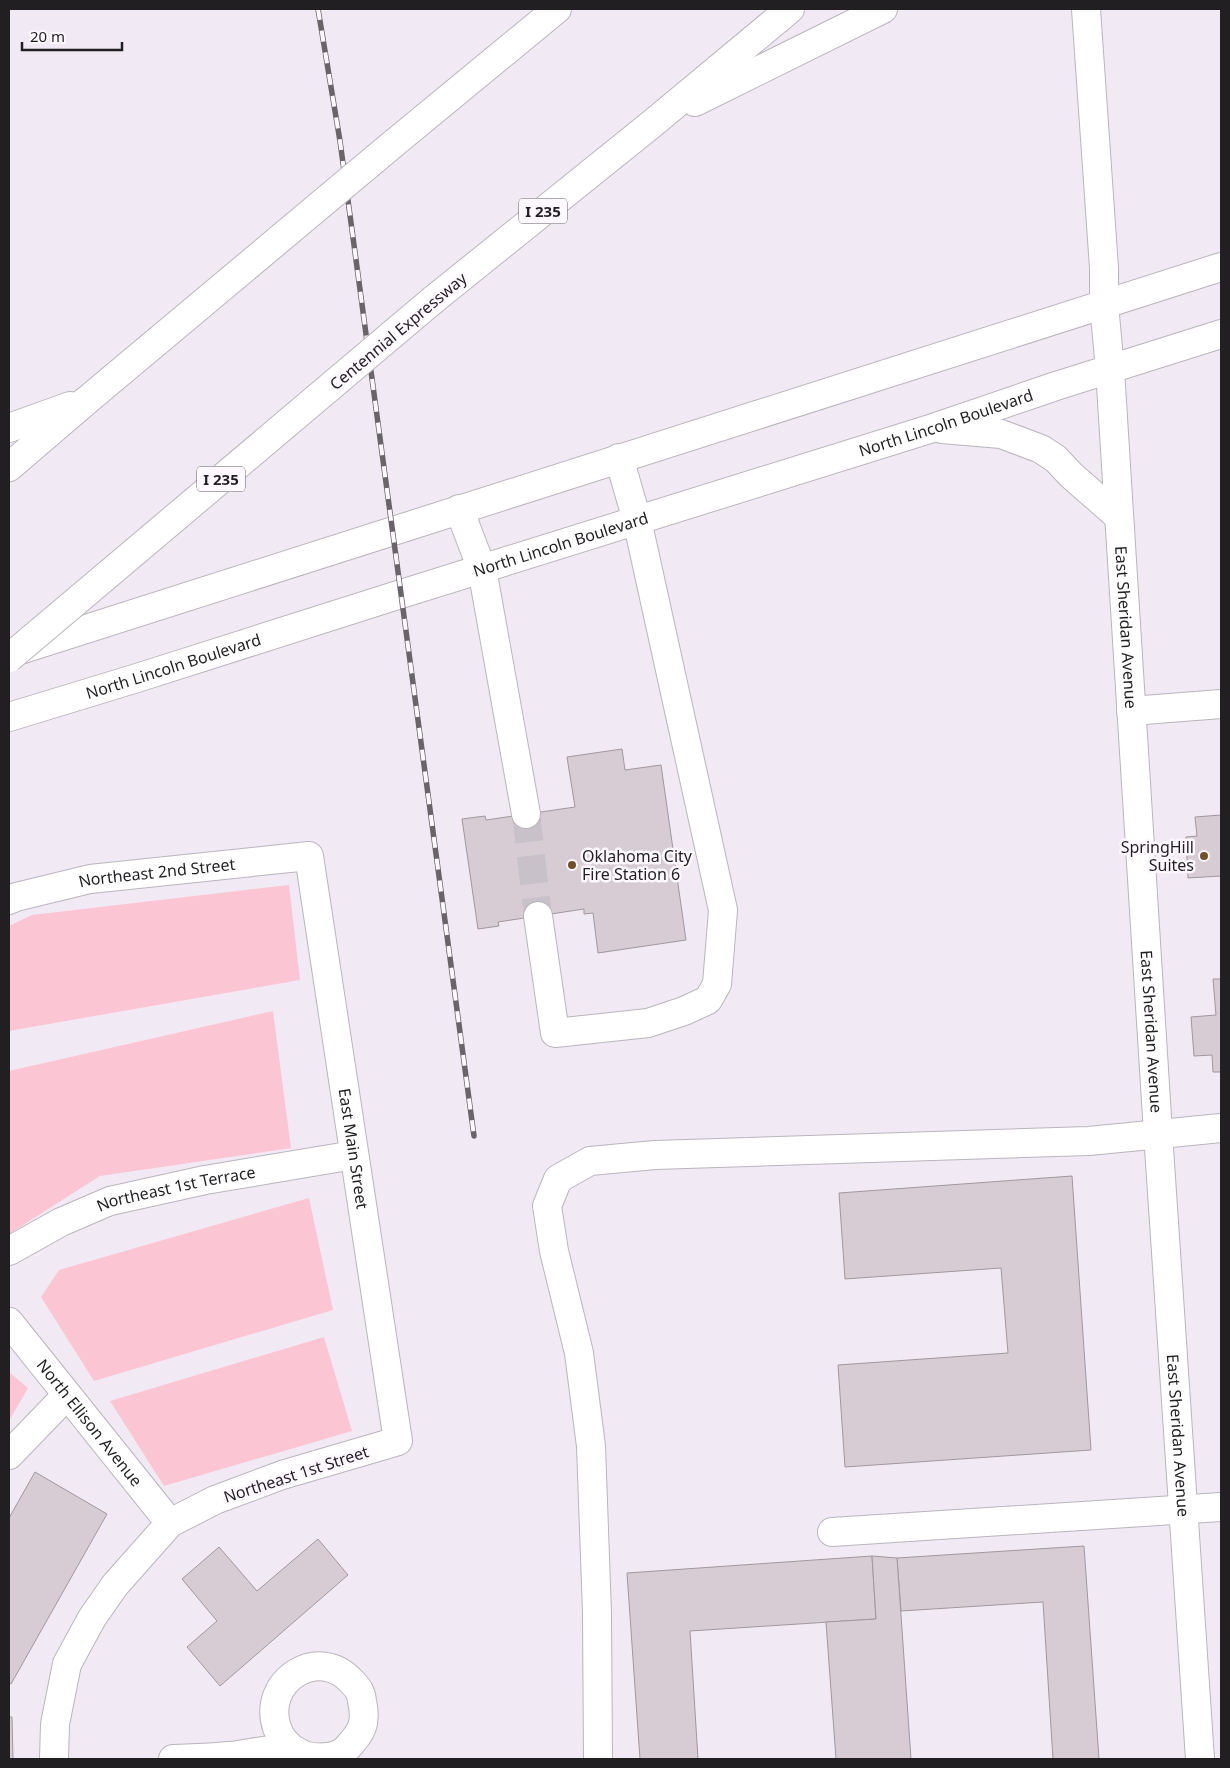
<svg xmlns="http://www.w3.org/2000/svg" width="1230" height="1768" font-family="'Noto Sans',sans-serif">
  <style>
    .green { fill: #fcc5d4 }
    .building { fill: #d7ccd4; stroke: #a1979d }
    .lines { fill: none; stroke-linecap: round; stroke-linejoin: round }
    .minor-tunnel { stroke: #c8c1ca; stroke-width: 28; stroke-dasharray: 28 14; stroke-linecap: butt }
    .minor-casing { stroke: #bab4bd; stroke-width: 30 }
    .major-casing { stroke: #bab4bd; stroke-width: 30 }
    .highway-casing { stroke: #bab4bd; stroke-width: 30 }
    .minor { stroke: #fff; stroke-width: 28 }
    .major { stroke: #fff; stroke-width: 28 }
    .highway { stroke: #fff; stroke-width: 28 }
    .rail-casing { stroke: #68646a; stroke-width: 5.5 }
    .rail { stroke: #fcf8fe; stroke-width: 4; stroke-dasharray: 11; stroke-linecap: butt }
    .highway-bridge-casing { stroke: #bab4bd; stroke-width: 30; stroke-linecap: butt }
    .highway-bridge { stroke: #fff; stroke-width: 28 }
    .poi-dot { fill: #714f27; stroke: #fcf8fe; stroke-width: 2 }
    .labels { text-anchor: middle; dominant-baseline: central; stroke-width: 5; stroke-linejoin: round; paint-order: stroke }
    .shield { fill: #fcf8fe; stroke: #636065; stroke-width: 1 }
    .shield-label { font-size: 15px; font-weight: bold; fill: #221f23 }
    .street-label { font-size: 16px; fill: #221f23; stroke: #fcf8fe }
    .poi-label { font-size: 16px; fill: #221f23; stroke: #fcf8fe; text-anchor: end }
  </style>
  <rect width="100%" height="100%" fill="#f1eaf4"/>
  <g class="green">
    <polygon points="289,885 300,980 9,1031 9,926 32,915"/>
    <polygon points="273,1011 291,1148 100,1176 9,1234 9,1071"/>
    <polygon points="309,1198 333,1310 94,1381 41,1297 59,1270"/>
    <polygon points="324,1337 352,1431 164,1486 110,1401"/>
    <polygon points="9,1372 28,1388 9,1421"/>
  </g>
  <g class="building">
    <polygon points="622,749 625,770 661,765 686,940 598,953 593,913 584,914 584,909 498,922 499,926 478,929 462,819 485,816 486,820 575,807 567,757"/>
    <polygon points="1221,815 1221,876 1188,878 1186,837 1197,836 1195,817"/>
    <polygon points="1213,979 1221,979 1221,1072 1213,1072 1212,1055 1194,1056 1191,1017 1216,1015"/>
    <polygon points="1072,1176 1091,1450 845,1467 838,1365 1008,1353 1001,1268 845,1279 839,1193"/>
    <polygon points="35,1472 107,1514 11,1684 9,1683 9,1518"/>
    <polygon points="318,1539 348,1575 220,1686 187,1647 217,1621 182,1579 219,1547 257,1591"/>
    <polygon points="1084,1546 1099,1759 1053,1759 1043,1602 901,1611 897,1558"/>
    <polygon points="872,1556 876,1619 690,1631 698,1759 640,1759 627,1573"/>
    <polygon points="872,1556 897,1558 911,1759 836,1759 826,1622 876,1619"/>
    <polygon points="9,1717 12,1717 13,1759 9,1759"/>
  </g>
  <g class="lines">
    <polyline class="minor-tunnel" points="526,814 538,916"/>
    <defs>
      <g id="minor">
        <path id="s1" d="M 1104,304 L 1110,370 L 1158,1133 L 1200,1759"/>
        <polyline points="459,509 482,569 526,814"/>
        <polyline points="1131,711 1221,704"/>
        <path id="s2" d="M 9,900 L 16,897 L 90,879 L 309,856 L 398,1441 L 282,1475 L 215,1500 L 170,1523 L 115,1585 L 92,1618 L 67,1664 L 55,1724 L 54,1759"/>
        <polyline points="538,916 555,1033 648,1023 684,1011 708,1000 717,984 723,910 637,520 619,458"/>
        <path id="s3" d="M 9,1251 L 61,1222 L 110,1201 L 205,1180 L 354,1155"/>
        <path id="s4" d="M 9,1322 L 170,1523"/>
        <polyline points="9,1455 67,1395"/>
        <polyline points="832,1532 1221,1507"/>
        <path d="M 173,1759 C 192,1758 211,1758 230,1756 C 250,1754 270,1748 290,1749 C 296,1749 301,1755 307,1756 C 320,1759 338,1758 347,1748 C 362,1732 367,1723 362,1701 C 361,1692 358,1688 352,1682 C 319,1644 261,1681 277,1728 C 279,1731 279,1735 282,1738 C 284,1742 289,1745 292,1749"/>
        <polyline points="598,1759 597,1613 591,1446 579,1353 554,1251 547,1206 558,1179 590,1161 655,1155 1089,1141 1221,1128"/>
      </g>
      <g id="major">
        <polyline points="942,429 1001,434 1041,449 1056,459 1071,475 1119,517"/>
        <polyline points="17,651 1221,267"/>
        <path id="s5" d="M 9,717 L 137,678 L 401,594 L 933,428 L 1056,386 L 1221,334"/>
      </g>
      <g id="highway">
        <polyline points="1086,9 1104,268 1104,304"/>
        <polyline points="695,102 883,9"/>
        <polyline points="393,144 557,9"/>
        <polyline points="433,300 653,123 790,9"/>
        <polyline points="9,428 70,406"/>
        <polyline points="9,467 86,401"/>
      </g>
    </defs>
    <use href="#minor" class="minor-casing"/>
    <use href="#major" class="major-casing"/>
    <use href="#highway" class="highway-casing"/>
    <use href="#minor" class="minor"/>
    <use href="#major" class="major"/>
    <use href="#highway" class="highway"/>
    <defs>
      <polyline id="rail" points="318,9 340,141 474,1136"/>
    </defs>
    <use href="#rail" class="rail-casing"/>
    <use href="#rail" class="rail"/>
    <defs>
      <g id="highway-bridge">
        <polyline points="86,401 393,144"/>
        <polyline points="9,658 433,300"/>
      </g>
    </defs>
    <use href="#highway-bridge" class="highway-bridge-casing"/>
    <use href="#highway-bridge" class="highway-bridge"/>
  </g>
  <g class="poi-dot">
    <circle cx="1204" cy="856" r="5"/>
    <circle cx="572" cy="865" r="5"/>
  </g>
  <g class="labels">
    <g class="shield">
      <rect x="519" y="198.5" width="48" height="25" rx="4"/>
      <rect x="197" y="466.5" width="48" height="25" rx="4"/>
    </g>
    <g class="shield-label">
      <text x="543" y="211">I 235</text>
      <text x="221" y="479">I 235</text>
    </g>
    <g class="street-label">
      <text transform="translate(398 331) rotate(-40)">Centennial Expressway</text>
      <text stroke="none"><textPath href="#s5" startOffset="982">North Lincoln Boulevard</textPath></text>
      <text stroke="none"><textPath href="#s5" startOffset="578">North Lincoln Boulevard</textPath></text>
      <text stroke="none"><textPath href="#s1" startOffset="324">East Sheridan Avenue</textPath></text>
      <text stroke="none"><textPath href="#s5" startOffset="172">North Lincoln Boulevard</textPath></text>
      <text stroke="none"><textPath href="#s2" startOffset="151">Northeast 2nd Street</textPath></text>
      <text stroke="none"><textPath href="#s1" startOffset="729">East Sheridan Avenue</textPath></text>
      <text stroke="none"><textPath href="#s2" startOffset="600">East Main Street</textPath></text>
      <text stroke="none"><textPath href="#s3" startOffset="180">Northeast 1st Terrace</textPath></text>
      <text stroke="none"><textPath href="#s4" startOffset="129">North Ellison Avenue</textPath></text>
      <text stroke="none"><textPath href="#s1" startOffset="1134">East Sheridan Avenue</textPath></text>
      <text transform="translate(296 1474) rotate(-18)">Northeast 1st Street</text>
    </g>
    <g class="poi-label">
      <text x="1194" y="847">SpringHill<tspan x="1194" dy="18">Suites</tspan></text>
      <text x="582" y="856" text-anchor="start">Oklahoma City<tspan x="582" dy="18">Fire Station 6</tspan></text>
    </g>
  </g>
  <rect width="1230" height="1768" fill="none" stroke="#221f23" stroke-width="20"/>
  <path d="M22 42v8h100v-8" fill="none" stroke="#221f23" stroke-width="2.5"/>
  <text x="30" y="42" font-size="15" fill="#221f23" stroke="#fcf8fe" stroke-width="4" paint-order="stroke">20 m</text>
</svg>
